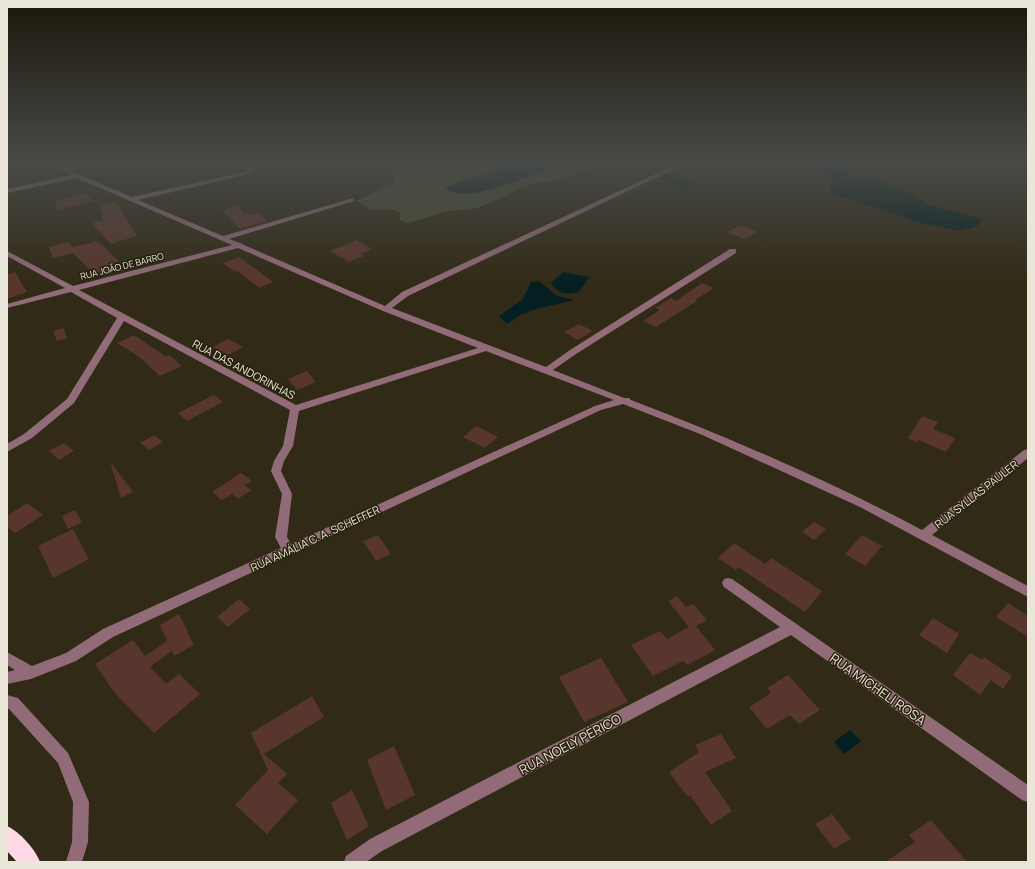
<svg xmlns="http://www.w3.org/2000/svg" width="1035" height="869" font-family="Manrope,sans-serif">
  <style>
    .green { fill: #484e30 }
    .water { fill: #041f22 }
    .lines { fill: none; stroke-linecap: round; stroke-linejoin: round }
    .stream { stroke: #041f22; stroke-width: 2.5 }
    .building { fill: #59362d }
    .minor { fill: #916b78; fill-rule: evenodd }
    .highway { fill: #fed8e4; fill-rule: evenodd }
    .labels { text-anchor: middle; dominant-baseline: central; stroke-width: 3; stroke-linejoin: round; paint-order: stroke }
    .far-street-label { font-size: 9px; fill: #eae6d9; stroke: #27210c }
    .street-label { font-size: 11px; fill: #eae6d9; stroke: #27210c }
    .near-street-label { font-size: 13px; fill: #eae6d9; stroke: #27210c }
  </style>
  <rect width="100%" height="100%" fill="#312a16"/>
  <polygon class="green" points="400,163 604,163 561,179 531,184 515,190 507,196 477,208 443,212 415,221 406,223 400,220 400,213 394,210 370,209 357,201 393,182 394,179 392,174 388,172 399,167"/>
  <g class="water">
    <path d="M 489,163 L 563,163 C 533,174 493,193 462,194 C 456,194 450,190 445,188 C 462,180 481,177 498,169 Z"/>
    <path d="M 797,163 L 833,163 L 831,166 L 856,178 L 872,179 L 892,186 L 933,206 L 983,220 L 977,226 L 959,231 L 914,221 L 831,193 L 830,183 L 839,182 C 828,171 810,170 797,163 Z"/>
    <polygon points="667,173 694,182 682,188 658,179 668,175 666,174"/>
    <path d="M 563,272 L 590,277 L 578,292 C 565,295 559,294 551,283 Z"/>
    <polygon points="539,281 557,296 574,300 536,309 520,315 507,324 499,316 523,299 531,282"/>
    <polygon points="850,730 861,741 844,754 834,742"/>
  </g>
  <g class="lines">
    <polyline class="stream" points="828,163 851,177"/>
  </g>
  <g class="building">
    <polygon points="84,193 94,201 57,210 55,201"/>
    <polygon points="113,202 117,204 137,236 111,244 96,228 93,222 103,220 101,205"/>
    <polygon points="239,206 245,214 248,213 249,215 259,213 267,221 240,229 222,210"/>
    <polygon points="741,225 757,232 744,239 727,232"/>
    <polygon points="356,240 372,249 361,254 364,256 349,262 330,251"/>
    <polygon points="98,241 119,261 110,264 115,270 98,276 93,268 89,269 73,253 53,258 49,247 68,242 73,247"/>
    <polygon points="239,257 261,273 273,282 259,288 238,271 235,272 223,263"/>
    <polygon points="15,272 27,292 7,299 7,275"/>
    <polygon points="702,283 714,288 695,300 697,301 656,327 643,321 660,310 655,308 671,298 676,301"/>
    <polygon points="579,324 593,331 578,340 564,332"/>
    <polygon points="63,328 67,338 57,341 53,331"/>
    <polygon points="134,335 165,356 169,355 182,366 160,376 138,356 117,343"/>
    <polygon points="228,339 243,347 228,355 213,347"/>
    <polygon points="307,371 316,382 297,390 288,379"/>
    <polygon points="214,395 223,402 187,421 178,413"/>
    <polygon points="922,416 938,422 933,429 955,438 946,452 919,440 917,442 908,438"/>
    <polygon points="476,426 498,437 485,448 463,437"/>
    <polygon points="154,435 163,442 149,450 140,443"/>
    <polygon points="64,443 74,451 59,460 49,451"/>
    <polygon points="112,464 133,492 121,498 111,465"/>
    <polygon points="241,473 252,481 245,485 251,490 238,499 232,494 222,500 212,492"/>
    <polygon points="27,503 43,515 15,533 7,527 7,516"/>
    <polygon points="75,510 82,522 68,529 62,516"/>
    <polygon points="814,522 826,529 814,540 802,532"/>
    <polygon points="73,529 89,559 53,578 38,546"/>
    <polygon points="378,535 391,554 376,561 363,541"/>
    <polygon points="862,535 882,546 865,566 845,554"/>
    <polygon points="734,543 765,564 771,558 822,591 805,612 738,567 736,570 718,558"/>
    <polygon points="677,596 686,607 693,604 707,620 696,626 715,650 687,665 683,661 653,676 631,645 660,631 667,639 689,627 668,601"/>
    <polygon points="239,599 250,609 228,627 217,617"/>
    <polygon points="1008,603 1028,616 1028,637 996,617"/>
    <polygon points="179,614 194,645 174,656 172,651 150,667 166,684 179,674 200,694 154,733 114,692 95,664 133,640 145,656 167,641 160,625"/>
    <polygon points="933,618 959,634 947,653 919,635"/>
    <polygon points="970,653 982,660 984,657 1012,676 1003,689 991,680 980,695 953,675"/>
    <polygon points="601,658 628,702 584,722 559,677"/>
    <polygon points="788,675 820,710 799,724 790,715 767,729 749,707 771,693 767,688"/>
    <polygon points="312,696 324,717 264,754 287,774 278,783 298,800 267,834 235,805 268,770 251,733"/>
    <polygon points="721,734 736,758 705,772 732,811 711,825 690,795 688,797 669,772 699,752 695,745"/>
    <polygon points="394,746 415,795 386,810 367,760"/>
    <polygon points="352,790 369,826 347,840 331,803"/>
    <polygon points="832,814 851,839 834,849 815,824"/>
    <polygon points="931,820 967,862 885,862 915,842 909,835"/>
  </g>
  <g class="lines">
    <g class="minor">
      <path d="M 56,163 L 62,163 L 70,170 L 80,175 L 132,197 L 245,172 L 250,163 L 256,163 L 249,174 L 138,200 L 223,236 L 350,199 L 354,199 L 354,201 L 229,239 L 243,244 L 244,245 L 385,306 L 402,292 L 679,163 L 686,163 L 685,164 L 408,296 L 392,308 L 546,367 L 570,350 L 730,249 L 736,249 L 736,253 L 576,354 L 553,370 L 624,398 L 629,398 L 631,400 C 730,438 828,480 922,530 L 1024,450 L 1028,449 L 1028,458 L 932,535 L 1028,586 L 1028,597 L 860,507 L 700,434 L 623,404 L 601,410 L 113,637 L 76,661 L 31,679 L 7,684 L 7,672 L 15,670 L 7,665 L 7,652 L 32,666 L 66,653 L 103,629 L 281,548 L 275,537 L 282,494 L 271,471 L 274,461 L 283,446 L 290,410 L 124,321 L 74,403 L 32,438 L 7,452 L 7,444 L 24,434 L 67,399 L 117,318 L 71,292 L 7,308 L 7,304 L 65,288 L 7,256 L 7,251 L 73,286 L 232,245 L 77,178 L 7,193 L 7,189 L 72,175 L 66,172 ZM 238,248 L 383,311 L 478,348 L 296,405 L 79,290 ZM 486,351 L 614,400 L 595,406 L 291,544 L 287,537 L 292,494 L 281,471 L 284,461 L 293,446 L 299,411 Z"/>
      <polygon points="728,578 732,579 1028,785 1028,802 1022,800 791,635 382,851 366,862 344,862 346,856 370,839 780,627 724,587 722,583 724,579"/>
      <polygon points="7,695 18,698 68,753 89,802 88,842 82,862 66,862 72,842 73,802 58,763 9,709 7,709"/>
    </g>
    <path class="highway" d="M 7,826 C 20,832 35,849 40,862 L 17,862 L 7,851 Z"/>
  </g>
  <linearGradient id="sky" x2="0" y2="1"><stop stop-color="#1b170c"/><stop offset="0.57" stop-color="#484a47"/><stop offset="1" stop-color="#484a47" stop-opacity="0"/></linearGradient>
  <rect width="1035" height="284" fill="url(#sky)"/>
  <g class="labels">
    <g class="far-street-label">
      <text transform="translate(122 266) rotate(-14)">RUA JOÃO DE BARRO</text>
    </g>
    <g class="street-label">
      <text transform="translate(244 369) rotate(28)">RUA DAS ANDORINHAS</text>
      <text transform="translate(976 494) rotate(-38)">RUA SYLLAS PAULER</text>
      <text transform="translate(315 538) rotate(-25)">RUA AMÁLIA C. A. SCHEFFER</text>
    </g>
    <g class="near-street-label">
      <text transform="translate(878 689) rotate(35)">RUA MICHELI ROSA</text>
      <text transform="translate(570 744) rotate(-28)">RUA NOELY PÉRICO</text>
    </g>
  </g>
  <rect width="1035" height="869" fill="none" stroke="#eae6d9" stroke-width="16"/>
</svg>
